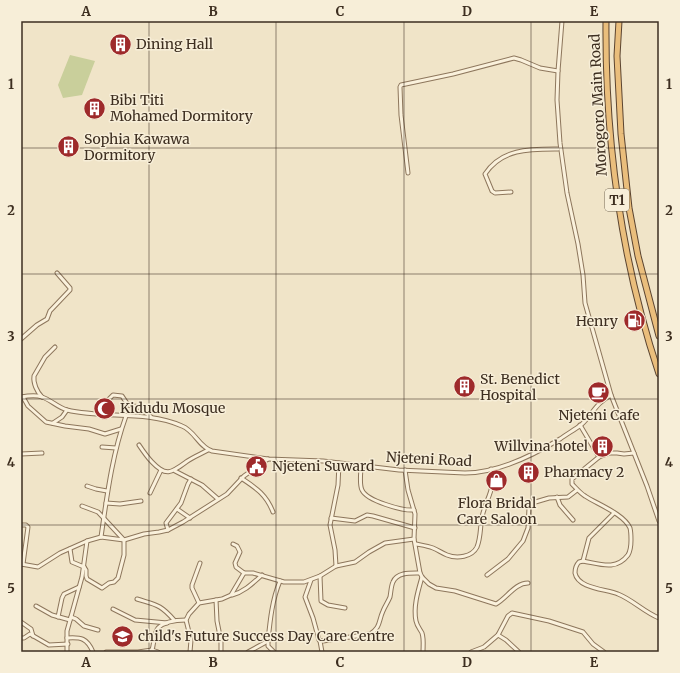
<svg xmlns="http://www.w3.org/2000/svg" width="680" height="673" font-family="Merriweather,serif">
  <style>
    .green { fill: #c9cf9b }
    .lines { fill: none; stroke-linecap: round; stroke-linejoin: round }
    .minor-casing { stroke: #8d765c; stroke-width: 5 }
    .trunk-casing { stroke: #5b4430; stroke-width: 7 }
    .minor { stroke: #faf1dc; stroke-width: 3 }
    .trunk { stroke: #eabe7c; stroke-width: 5 }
    .grid { fill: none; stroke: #3d2e20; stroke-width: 1; stroke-opacity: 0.55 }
    .labels { text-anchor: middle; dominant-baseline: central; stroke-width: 3; stroke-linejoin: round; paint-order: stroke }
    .shield { fill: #f7eed8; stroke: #756857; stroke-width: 1 }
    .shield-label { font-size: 13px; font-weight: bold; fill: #3d2e20 }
    .poi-label { font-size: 14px; fill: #3d2e20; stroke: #f7eed8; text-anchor: start }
    .street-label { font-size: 14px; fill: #3d2e20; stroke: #f7eed8 }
    .neatline { fill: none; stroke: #3d2e20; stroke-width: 1.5 }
    .grid-label { font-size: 13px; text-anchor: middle; font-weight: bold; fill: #3d2e20 }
  </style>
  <rect width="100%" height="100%" fill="#f0e4c8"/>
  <polygon class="green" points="70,55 95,61 82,95 63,98 58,85"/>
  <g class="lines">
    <defs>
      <g id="minor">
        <polyline points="562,21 558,71 557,100 560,143 567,193 578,244 583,275 585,303 611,395 647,486 659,521"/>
        <polyline points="408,173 401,115 400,87 401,85 453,74 514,58 521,60 540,68 558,71"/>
        <path d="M 511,192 L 495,193 L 492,191 L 485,174 C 502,148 531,149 558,149"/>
        <polyline points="21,339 37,325 47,319 50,311 70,290 70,288 57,273"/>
        <path d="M 21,397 C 27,396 36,395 42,397 C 51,400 57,407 67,410 C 105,419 145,410 182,426 C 195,431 199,447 212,451 L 268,459 L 323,461 L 399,470 L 465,473 C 498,473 532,456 560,439 C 567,434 574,430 581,425 C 593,414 595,404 611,395"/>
        <polyline points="23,397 28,406 46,422 65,426 89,429 105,434 121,429"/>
        <path d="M 42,397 C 37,392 33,383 34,376 L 45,357 L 55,347"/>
        <polyline points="107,401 113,395 122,396 128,405 139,407 151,417"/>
        <polyline points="53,423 62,417 67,410"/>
        <polyline points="580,425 599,457"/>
        <path d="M 139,445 C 143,451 147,457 152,462 C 166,477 171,473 186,462 C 193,457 201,454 208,450"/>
        <polyline points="102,447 116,448"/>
        <path d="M 634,453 L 624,454 L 617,453 L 610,453 L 599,457 L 572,479 L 572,484 C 576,488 580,493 585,496 C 597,504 624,514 630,528 C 631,532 631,536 631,540 C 631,545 631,550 628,555 C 616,571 600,564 583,561 L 579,562 C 576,565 575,569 575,573 C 578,589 607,589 618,594 C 633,600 644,612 659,618"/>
        <polyline points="21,454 42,453"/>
        <path d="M 361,466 C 361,473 359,484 362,490 C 367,501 403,511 414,510"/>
        <path d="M 405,470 L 408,490 L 415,514 L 414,539 L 420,573 L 422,577 L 429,584 L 436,588 L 455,591 L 496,604 C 507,598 515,583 528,583"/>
        <polyline points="175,471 202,485 218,499"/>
        <path d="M 241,478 C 256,488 266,494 273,512"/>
        <polyline points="87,486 96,489 107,491"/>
        <polyline points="150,493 161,470"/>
        <polyline points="557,497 560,505 573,520"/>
        <polyline points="106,503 120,504 141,501"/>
        <polyline points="82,506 98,512 124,540 124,555 118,578 114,582 109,583 102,588 87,579 86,576 86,570 84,567"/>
        <polyline points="177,509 190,518"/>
        <polyline points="331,518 355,521 367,515 373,516 415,528"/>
        <polyline points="21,525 26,525 28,527 23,564"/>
        <polyline points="168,530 166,523 181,503 188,484 191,479"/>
        <path d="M 101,537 C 107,496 112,455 126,416"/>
        <polyline points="233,544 237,546 240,552 235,563 236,567 244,573"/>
        <path d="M 416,544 C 421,545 428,546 433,548 C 438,550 442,553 447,555 C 457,559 472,557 477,547 C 481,537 480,527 482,517 C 486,498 496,490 491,469"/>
        <polyline points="70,549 72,562 84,567"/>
        <polyline points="583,561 589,538 614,513"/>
        <polyline points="21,564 38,567 60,553 87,541 101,537 124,540 144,534 159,532 168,530 183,522 227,494 244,476 268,459"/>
        <polyline points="336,566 335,550 330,525 338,485 339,463"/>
        <polyline points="487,575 508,559 523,541 528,528 529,508 532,503 549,498 568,497 577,490"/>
        <polyline points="320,576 321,601 328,605 345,608"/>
        <path d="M 422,577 C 418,591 413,607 416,621 C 417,626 420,629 422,633 C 424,639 423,646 423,652"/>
        <path d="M 311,580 L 305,597 L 313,618 L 319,640 L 323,641 L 370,634 C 381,627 378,622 383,611 C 385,606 388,602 390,597 C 391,592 391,586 393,582 C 397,572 411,573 420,573"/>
        <path d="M 232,595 C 244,592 253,583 262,575"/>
        <path d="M 137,599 C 156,605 160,604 174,620"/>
        <polyline points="216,600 217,621 221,641 221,652"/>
        <polyline points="199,603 192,588 192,585 200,563"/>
        <polyline points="36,606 52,615 70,620"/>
        <polyline points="113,609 135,620 167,623"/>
        <polyline points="58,617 62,598 64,594 79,587"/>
        <polyline points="71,617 76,619 84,626 98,630"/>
        <polyline points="21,622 31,629 33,636"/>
        <polyline points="498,635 506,640 519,652"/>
        <polyline points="21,638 24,638 30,634 49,645 68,644"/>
        <path d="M 67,638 C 81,637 87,638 93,652"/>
        <polyline points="320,641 322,652"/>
        <path d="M 152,650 C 154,644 154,633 158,628 C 165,621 177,620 186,620"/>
        <polyline points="67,652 67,631 82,577 87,541"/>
        <polyline points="106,652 138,652 152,650 158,652"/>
        <polyline points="190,652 191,640 186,620 189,614 199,603 222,599 231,595 244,573 253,573 284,582 304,582 320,576 336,566 355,562 369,552 385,543 414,539"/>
        <polyline points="248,652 268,641"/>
        <path d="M 274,652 L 268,646 L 268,641 C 270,621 272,600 280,581"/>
        <polyline points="471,652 484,647 498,635 508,616 512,613 549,621 583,632 593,644 604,652"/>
      </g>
      <g id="trunk">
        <path d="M 606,21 C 605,141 621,260 659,374"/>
        <polyline points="619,21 617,56 621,134 629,208 638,256 659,336"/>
      </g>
    </defs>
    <use href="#minor" class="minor-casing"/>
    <use href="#trunk" class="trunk-casing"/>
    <use href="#minor" class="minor"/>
    <use href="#trunk" class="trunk"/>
  </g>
  <path class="grid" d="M 149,21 L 149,652M 276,21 L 276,652M 404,21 L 404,652M 531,21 L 531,652M 21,148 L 659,148M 21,274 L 659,274M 21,399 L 659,399M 21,525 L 659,525"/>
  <defs>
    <symbol id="building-disc" viewBox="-11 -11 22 22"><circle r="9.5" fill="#9e2a2b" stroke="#f7eed8"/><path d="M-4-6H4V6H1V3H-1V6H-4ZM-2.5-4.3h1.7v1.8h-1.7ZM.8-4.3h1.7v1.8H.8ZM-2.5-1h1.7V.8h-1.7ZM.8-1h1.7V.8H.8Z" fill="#fff"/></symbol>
    <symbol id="fuel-disc" viewBox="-11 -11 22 22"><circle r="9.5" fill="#9e2a2b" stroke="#f7eed8"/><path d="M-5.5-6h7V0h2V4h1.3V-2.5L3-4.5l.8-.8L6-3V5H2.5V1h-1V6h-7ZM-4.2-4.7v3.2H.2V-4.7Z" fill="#fff"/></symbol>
    <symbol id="cafe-disc" viewBox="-11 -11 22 22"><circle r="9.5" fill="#9e2a2b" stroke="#f7eed8"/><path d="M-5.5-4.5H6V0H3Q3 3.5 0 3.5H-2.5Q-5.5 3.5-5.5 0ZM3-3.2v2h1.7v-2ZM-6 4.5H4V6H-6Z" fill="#fff"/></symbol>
    <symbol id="mosque-disc" viewBox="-11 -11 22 22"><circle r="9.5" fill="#9e2a2b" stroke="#f7eed8"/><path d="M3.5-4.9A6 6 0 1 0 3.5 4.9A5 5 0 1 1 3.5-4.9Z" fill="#fff"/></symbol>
    <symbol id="civic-disc" viewBox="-11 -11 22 22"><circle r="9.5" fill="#9e2a2b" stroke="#f7eed8"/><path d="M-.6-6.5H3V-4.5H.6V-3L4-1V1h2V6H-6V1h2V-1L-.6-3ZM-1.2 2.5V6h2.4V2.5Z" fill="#fff"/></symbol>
    <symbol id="shop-disc" viewBox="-11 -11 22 22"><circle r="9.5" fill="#9e2a2b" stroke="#f7eed8"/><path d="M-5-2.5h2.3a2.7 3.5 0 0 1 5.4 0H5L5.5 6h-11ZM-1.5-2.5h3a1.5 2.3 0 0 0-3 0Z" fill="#fff"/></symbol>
    <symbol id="school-disc" viewBox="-11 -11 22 22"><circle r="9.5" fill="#9e2a2b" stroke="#f7eed8"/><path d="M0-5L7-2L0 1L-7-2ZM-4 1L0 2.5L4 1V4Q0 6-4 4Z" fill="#fff"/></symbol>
  </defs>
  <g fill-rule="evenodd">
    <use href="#building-disc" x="108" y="32" width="25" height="25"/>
    <use href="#building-disc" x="82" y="96" width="25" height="25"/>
    <use href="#building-disc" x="56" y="134" width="25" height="25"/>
    <use href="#fuel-disc" x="622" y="308" width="25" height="25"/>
    <use href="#building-disc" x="452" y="374" width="25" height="25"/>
    <use href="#cafe-disc" x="586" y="380" width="25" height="25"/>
    <use href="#mosque-disc" x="92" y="396" width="25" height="25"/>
    <use href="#building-disc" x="590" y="434" width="25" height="25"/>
    <use href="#civic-disc" x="244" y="454" width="25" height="25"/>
    <use href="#building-disc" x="516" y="460" width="25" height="25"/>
    <use href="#shop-disc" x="484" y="468" width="25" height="25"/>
    <use href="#school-disc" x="110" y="624" width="25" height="25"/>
  </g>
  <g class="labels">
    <rect class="shield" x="605" y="189" width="24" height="22" rx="3"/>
    <g class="shield-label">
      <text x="617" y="200">T1</text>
    </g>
    <g class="poi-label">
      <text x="136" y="44">Dining Hall</text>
      <text x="110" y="100">Bibi Titi<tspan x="110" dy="16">Mohamed Dormitory</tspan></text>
      <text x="84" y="139">Sophia Kawawa<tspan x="84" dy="16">Dormitory</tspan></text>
      <text x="618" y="321" text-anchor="end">Henry</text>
      <text x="480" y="379">St. Benedict<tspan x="480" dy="16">Hospital</tspan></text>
      <text x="120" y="408">Kidudu Mosque</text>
      <text x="599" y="415" text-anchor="middle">Njeteni Cafe</text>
      <text x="588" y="446" text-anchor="end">Willvina hotel</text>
      <text x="272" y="466">Njeteni Suward</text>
      <text x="544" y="472">Pharmacy 2</text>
      <text x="497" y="503" text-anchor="middle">Flora Bridal<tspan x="497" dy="16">Care Saloon</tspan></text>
      <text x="138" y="636">child's Future Success Day Care Centre</text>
    </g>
    <g class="street-label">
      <text transform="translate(598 105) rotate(-93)">Morogoro Main Road</text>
      <text transform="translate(429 459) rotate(3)">Njeteni Road</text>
    </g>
  </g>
  <rect width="680" height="673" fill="none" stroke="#f7eed8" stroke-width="44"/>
  <rect x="22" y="22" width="636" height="629" class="neatline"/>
  <g class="grid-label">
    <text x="86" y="16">A</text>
    <text x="213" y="16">B</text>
    <text x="340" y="16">C</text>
    <text x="467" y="16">D</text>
    <text x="594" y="16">E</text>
    <text x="11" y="89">1</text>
    <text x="669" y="89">1</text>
    <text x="11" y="215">2</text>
    <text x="669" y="215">2</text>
    <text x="11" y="341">3</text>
    <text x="669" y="341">3</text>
    <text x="11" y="467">4</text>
    <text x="669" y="467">4</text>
    <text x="11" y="593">5</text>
    <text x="669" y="593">5</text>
    <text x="86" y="667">A</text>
    <text x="213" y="667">B</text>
    <text x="340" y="667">C</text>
    <text x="467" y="667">D</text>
    <text x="594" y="667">E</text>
  </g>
</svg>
